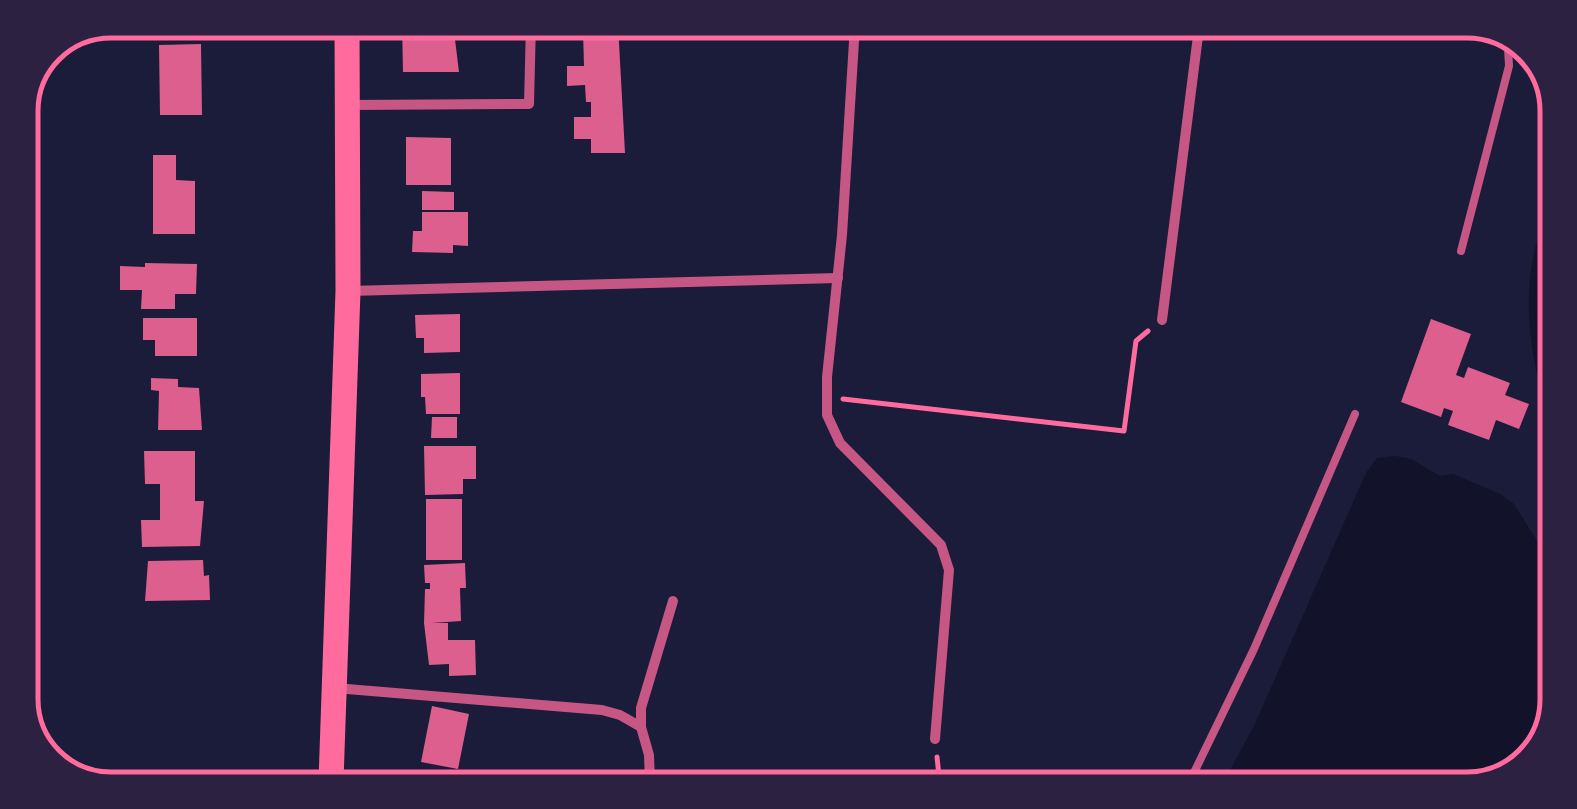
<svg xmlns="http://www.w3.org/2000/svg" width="1577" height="809" font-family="'Varela Round',sans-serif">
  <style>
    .water { fill: #12122b }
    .building { fill: #dd5f8e }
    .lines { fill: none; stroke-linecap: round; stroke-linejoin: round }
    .path { stroke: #ff6b9d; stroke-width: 5 }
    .service { stroke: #c65784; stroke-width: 8 }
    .minor { stroke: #c65784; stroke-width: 10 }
    .primary { stroke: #ff6b9d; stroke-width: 25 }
    .rim { fill: none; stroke: #ff6b9d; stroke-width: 5 }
  </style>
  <rect width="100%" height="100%" fill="#1b1b3a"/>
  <g class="water">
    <path d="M 1556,174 L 1552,428 C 1534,376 1522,313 1533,258 C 1539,230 1549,202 1556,174 Z"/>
    <polygon points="1395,456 1411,459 1440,476 1453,474 1500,494 1514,504 1550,562 1547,739 1516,774 1467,789 1221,787 1254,726 1366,473 1377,458"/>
  </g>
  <g class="building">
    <polygon points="453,23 459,72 403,72 402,24"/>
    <polygon points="568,23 618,24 625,153 591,153 591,139 574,139 574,117 591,117 591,102 586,102 585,85 567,86 567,66 584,66 583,30 568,31"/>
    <polygon points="201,44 202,115 160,115 159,45"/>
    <polygon points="406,137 451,138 451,185 406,185"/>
    <polygon points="153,155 176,155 176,180 195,181 195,234 153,234"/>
    <polygon points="422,191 454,192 454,210 422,210"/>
    <polygon points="422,212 468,212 468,246 453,245 453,253 412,252 413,231 422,231"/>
    <polygon points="145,263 197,264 196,294 175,294 175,309 141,309 142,290 120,290 120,266 145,267"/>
    <polygon points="460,314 460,352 424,353 424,338 416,338 415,315"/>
    <polygon points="143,318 197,318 197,356 155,356 155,340 143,340"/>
    <polygon points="1431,319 1471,334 1456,375 1464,378 1468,367 1510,383 1505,395 1529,404 1519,429 1496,420 1489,440 1448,425 1453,411 1444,408 1441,417 1401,402"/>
    <polygon points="460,373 460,414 426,414 425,397 421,397 421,374"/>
    <polygon points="151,378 178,379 178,387 199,388 202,430 158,430 159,391 151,390"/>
    <polygon points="432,417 457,417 457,438 431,438"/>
    <polygon points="424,446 476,446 476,479 463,479 463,494 425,495"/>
    <polygon points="144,451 195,451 195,501 204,501 200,546 142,547 141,520 160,520 160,484 145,484"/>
    <rect x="426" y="499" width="36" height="61"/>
    <polygon points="203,560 204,576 209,575 210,600 145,601 148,561"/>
    <polygon points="465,563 466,588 460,588 461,621 432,623 448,623 448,640 475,640 476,675 449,676 449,664 429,665 424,623 425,589 430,589 430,583 425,583 424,565"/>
    <polygon points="432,706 469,714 458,769 421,762"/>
  </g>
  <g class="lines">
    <g class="path">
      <polyline points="843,399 1124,431 1136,341 1148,331"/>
      <polyline points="937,757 940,785"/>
    </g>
    <g class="service">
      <polyline points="1461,251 1509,66 1507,30"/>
      <polyline points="1187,787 1254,649 1355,414"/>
    </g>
    <g class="minor">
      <polyline points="855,25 842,235 827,377 827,415 840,443 941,545 949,570 935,739"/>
      <polyline points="350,105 529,104 531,23"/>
      <polyline points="349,291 838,278"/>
      <polyline points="1162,320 1199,28"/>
      <polyline points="335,688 602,710 620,715 641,727 649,755 650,783"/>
      <polyline points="641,727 641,708 673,601"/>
    </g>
    <polyline class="primary" points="331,781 348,291 347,22"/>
  </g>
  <path d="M0 0H1577V809H0ZM111 38H1467A73 73 0 0 1 1540 111V699A73 73 0 0 1 1467 772H111A73 73 0 0 1 38 699V111A73 73 0 0 1 111 38Z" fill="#2d2142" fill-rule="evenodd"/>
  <path class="rim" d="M111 38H1467A73 73 0 0 1 1540 111V699A73 73 0 0 1 1467 772H111A73 73 0 0 1 38 699V111A73 73 0 0 1 111 38Z"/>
</svg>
